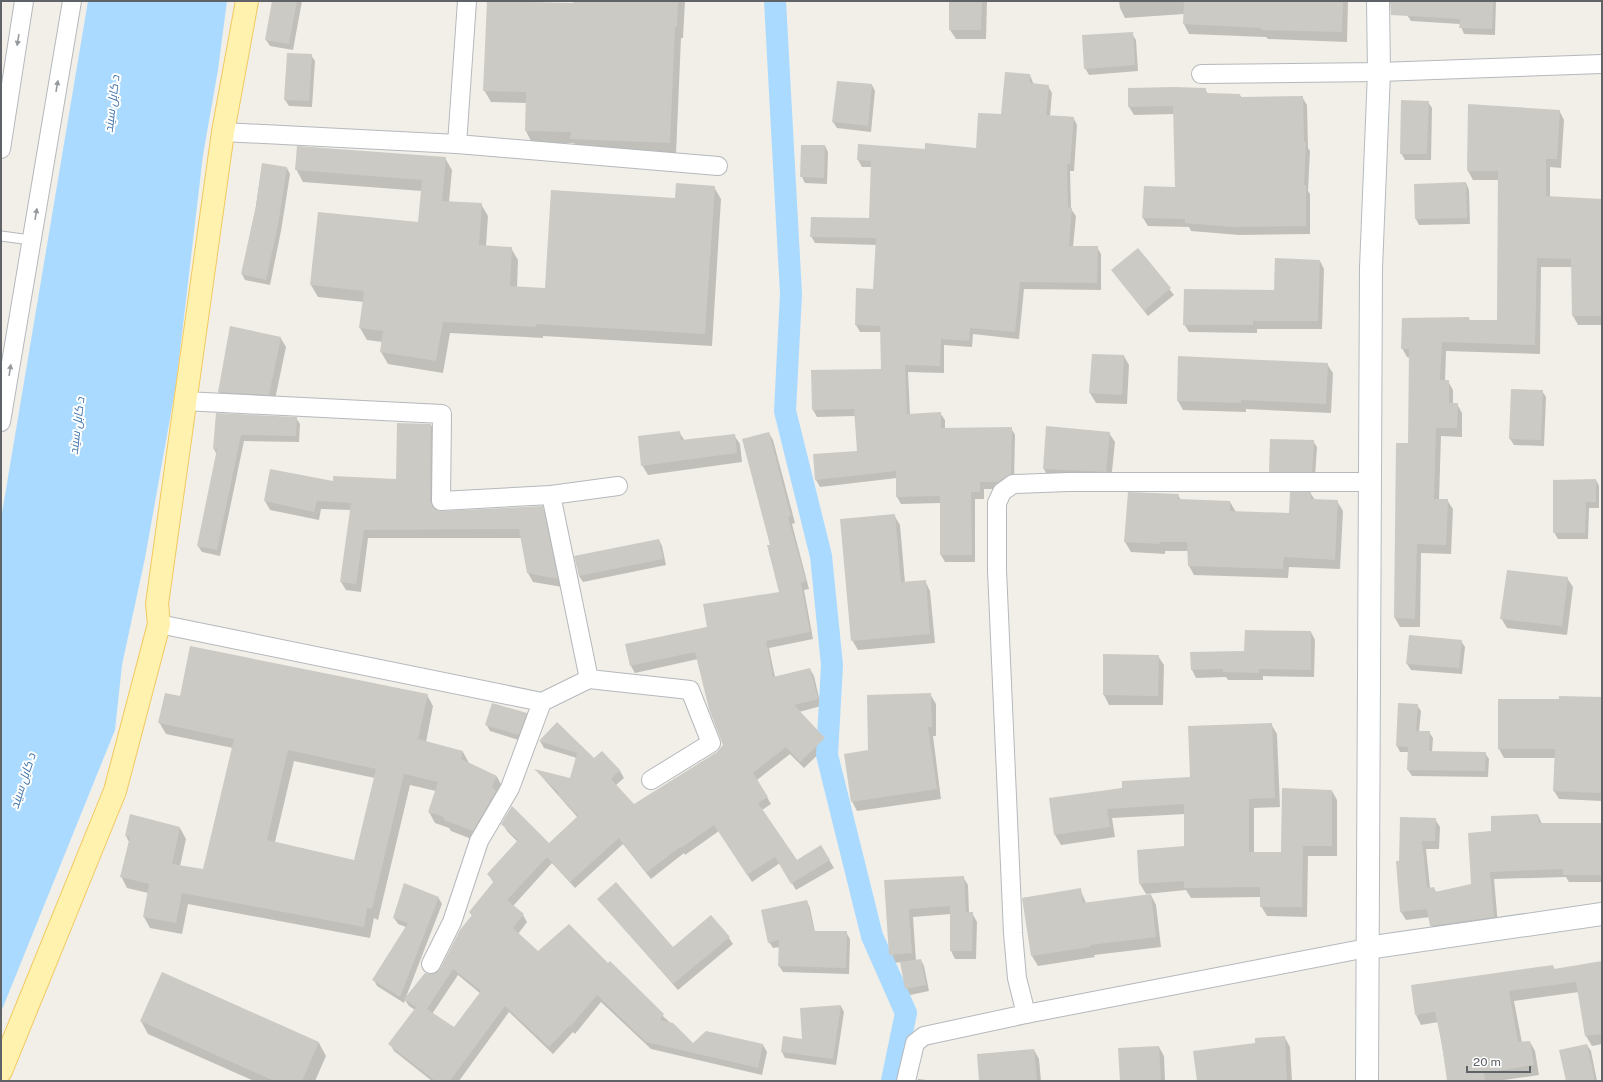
<svg xmlns="http://www.w3.org/2000/svg" width="1603" height="1082" font-family="'Public Sans',Cairo,sans-serif">
  <style>
    .water { fill: #aadaff }
    .shadow { fill: #0003; fill-rule: evenodd }
    .lines { fill: none; stroke-linecap: round; stroke-linejoin: round }
    .canal { stroke: #aadaff; stroke-width: 22 }
    .building { fill: #cccac5; fill-rule: evenodd }
    .lane-casing { stroke: #b5b8bc; stroke-width: 11 }
    .street-casing { stroke: #b5b8bc; stroke-width: 20 }
    .secondary-casing { stroke: #b6babf; stroke-width: 24 }
    .primary-casing { stroke: #f2c960; stroke-width: 24 }
    .lane { stroke: #fff; stroke-width: 9 }
    .street { stroke: #fff; stroke-width: 18 }
    .secondary { stroke: #fff; stroke-width: 22 }
    .primary { stroke: #fff2af; stroke-width: 22 }
    .oneway { fill: #979a9d }
    .labels { text-anchor: middle; dominant-baseline: central; stroke-width: 4; stroke-linejoin: round; paint-order: stroke }
    .water-label { font-size: 12px; font-style: italic; fill: #4174aa; stroke: #fff }
  </style>
  <rect width="100%" height="100%" fill="#f1efe8"/>
  <polygon class="water" points="88,1 227,1 218,70 203,155 176,385 145,558 122,665 115,730 1,1012 1,519"/>
  <g class="shadow">
    <polygon points="273,1 302,1 293,50 270,46 266,40"/>
    <polygon points="488,1 574,4 574,1 685,1 683,38 681,38 676,154 578,150 574,143 532,143 526,131 526,103 491,102 484,90"/>
    <polygon points="950,1 987,1 986,39 956,39 950,30"/>
    <polygon points="1119,1 1348,1 1347,42 1268,39 1266,37 1189,34 1184,24 1184,14 1125,18 1120,8"/>
    <polygon points="1408,1 1496,1 1495,35 1464,34 1460,24 1411,21 1407,15"/>
    <polygon points="1132,34 1136,40 1138,71 1089,75 1085,68"/>
    <polygon points="311,55 315,61 312,107 289,106 285,100"/>
    <polygon points="1030,75 1034,85 1048,86 1052,93 1050,116 1073,117 1077,125 1074,171 1070,171 1071,209 1076,216 1073,247 1097,247 1101,254 1101,290 1024,289 1019,339 973,334 972,347 944,345 944,373 908,372 910,415 940,413 945,420 945,428 1011,428 1015,435 1014,481 1002,489 984,489 984,499 975,499 975,562 945,562 941,555 941,503 901,504 897,497 897,478 820,487 816,480 858,452 855,416 817,417 813,410 882,370 881,332 860,332 856,325 874,290 877,245 815,243 811,236 870,219 872,167 862,167 858,160 925,150 977,149"/>
    <polygon points="838,82 872,85 875,91 871,132 837,128 833,122"/>
    <polygon points="1129,89 1205,89 1208,94 1240,95 1242,98 1302,97 1307,105 1308,148 1310,151 1308,191 1310,194 1310,234 1239,235 1191,231 1189,227 1148,226 1143,218 1176,188 1174,114 1134,115 1129,107"/>
    <polygon points="1428,102 1432,108 1431,160 1405,160 1401,153"/>
    <polygon points="1559,110 1564,120 1561,168 1550,167 1550,198 1602,200 1602,325 1578,325 1573,316 1572,267 1541,267 1540,354 1446,351 1445,381 1448,381 1453,390 1453,404 1457,404 1462,413 1462,437 1441,436 1439,500 1447,500 1453,509 1451,554 1421,553 1420,627 1400,627 1395,618 1409,444 1410,358 1407,357 1402,348 1469,318 1470,321 1498,321 1499,180 1473,180 1468,171"/>
    <polygon points="802,146 825,146 828,152 827,184 805,183 802,177"/>
    <polygon points="445,158 452,170 449,202 481,204 488,216 486,246 511,248 518,260 517,288 546,289 676,199 714,187 721,199 712,346 543,336 543,338 450,333 443,373 388,364 381,352 383,342 367,340 360,328 364,302 318,297 311,285 419,224 422,191 303,182 296,169"/>
    <polygon points="262,164 287,168 290,174 281,231 270,285 245,280 242,274 256,206"/>
    <polygon points="1466,183 1469,190 1470,224 1419,225 1416,219"/>
    <polygon points="1138,249 1174,295 1148,316 1112,270"/>
    <polygon points="1320,261 1324,269 1322,329 1257,329 1257,333 1189,332 1184,324 1275,291"/>
    <polygon points="280,337 286,347 274,404 225,402 219,392"/>
    <polygon points="1124,356 1129,365 1127,404 1096,403 1090,393"/>
    <polygon points="1327,364 1333,373 1331,413 1246,409 1246,412 1183,410 1178,401"/>
    <polygon points="1542,391 1546,397 1544,446 1514,445 1510,439"/>
    <polygon points="217,414 296,418 300,424 299,442 244,441 220,556 202,552 198,546 217,455 214,449"/>
    <polygon points="431,425 436,433 435,509 441,512 542,507 547,515 562,587 533,582 528,573 522,538 368,538 361,592 346,590 341,582 351,510 321,509 319,520 270,510 265,501 271,470 333,482 397,480"/>
    <polygon points="1047,427 1109,433 1115,442 1111,481 1049,479 1044,469"/>
    <polygon points="679,432 685,441 734,435 740,444 742,462 648,475 642,465"/>
    <path d="M 769,433 L 773,440 L 795,523 L 792,524 L 809,589 L 804,590 L 813,639 L 769,648 L 775,677 L 810,669 L 814,676 L 821,706 L 799,712 L 824,738 L 828,745 L 804,768 L 790,754 L 757,780 L 771,804 L 762,810 L 796,861 L 821,846 L 834,868 L 796,890 L 780,863 L 752,882 L 719,831 L 685,855 L 684,853 L 651,879 L 623,844 L 575,888 L 552,863 L 513,906 L 523,915 L 527,922 L 518,934 L 538,952 L 608,965 L 693,1044 L 763,1045 L 767,1052 L 762,1075 L 651,1049 L 601,1002 L 575,1034 L 573,1032 L 553,1054 L 509,1012 L 459,1081 L 432,1081 L 394,1051 L 390,1044 L 415,1010 L 409,1006 L 405,1000 L 404,1003 L 377,986 L 374,980 L 406,927 L 398,924 L 394,918 L 438,897 L 442,904 L 406,997 L 441,970 L 472,916 L 470,912 L 494,883 L 488,874 L 518,842 L 507,831 L 503,824 L 549,844 L 578,818 L 536,770 L 571,779 L 577,758 L 544,748 L 540,741 L 557,723 L 594,760 L 602,752 L 620,771 L 624,778 L 616,785 L 634,805 L 717,753 L 724,745 L 698,659 L 635,673 L 631,666 L 627,645 L 708,627 L 781,592 L 771,545 ZM 458,975 L 481,994 L 455,1028 L 432,1014 Z"/>
    <polygon points="1313,441 1317,447 1315,477 1273,477 1270,471"/>
    <polygon points="1596,480 1599,486 1599,508 1589,508 1588,539 1558,539 1554,532"/>
    <polygon points="1311,494 1315,500 1337,501 1343,511 1340,569 1289,567 1288,578 1194,575 1189,566 1188,551 1165,551 1165,554 1131,552 1125,542 1178,495 1181,500 1230,502 1236,512 1290,514"/>
    <polygon points="894,515 900,525 905,583 925,581 930,591 935,643 858,650 852,640"/>
    <polygon points="659,540 662,546 666,565 583,582 579,576 576,557"/>
    <polygon points="1567,578 1573,587 1567,635 1507,628 1501,618"/>
    <polygon points="1311,632 1315,640 1314,677 1263,676 1263,680 1228,680 1226,677 1196,678 1192,670 1191,653 1245,652"/>
    <polygon points="1461,641 1465,647 1462,674 1411,670 1407,664"/>
    <polygon points="1104,655 1158,656 1164,665 1163,705 1109,705 1104,695"/>
    <polygon points="930,694 936,704 936,736 933,736 941,799 857,811 852,801 869,751"/>
    <path d="M 427,695 L 433,706 L 426,742 L 463,752 L 469,763 L 497,777 L 503,788 L 479,842 L 451,831 L 449,828 L 435,823 L 429,812 L 436,791 L 410,785 L 378,920 L 374,918 L 370,938 L 188,904 L 182,934 L 150,928 L 144,917 L 148,893 L 127,888 L 121,876 L 129,842 L 126,836 L 180,828 L 186,839 L 180,866 L 204,871 L 233,748 L 166,734 L 159,722 L 181,697 ZM 294,761 L 375,778 L 355,861 L 275,842 Z"/>
    <polygon points="1602,698 1602,801 1559,799 1554,791 1555,758 1504,758 1499,749 1560,700"/>
    <polygon points="1417,705 1421,711 1419,732 1429,732 1433,738 1432,752 1485,753 1489,759 1488,777 1412,776 1408,770 1409,752 1400,752 1397,746"/>
    <polygon points="526,713 530,720 522,741 490,731 486,724"/>
    <polygon points="1271,724 1277,734 1280,807 1254,808 1254,853 1282,853 1332,791 1337,800 1337,856 1308,856 1307,917 1267,916 1261,906 1261,897 1191,898 1186,890 1146,894 1140,884 1185,847 1185,814 1112,818 1115,837 1061,845 1055,835 1123,788 1191,778"/>
    <polygon points="1538,815 1542,824 1602,824 1602,882 1569,882 1566,877 1494,879 1498,925 1436,934 1431,926 1430,917 1406,920 1401,912 1397,862 1400,862 1435,819 1440,827 1439,849 1426,849 1430,888 1434,888 1436,892 1472,885 1492,832"/>
    <polygon points="963,877 968,885 969,913 972,913 977,922 976,959 955,959 951,951 951,914 913,917 916,961 921,960 924,966 929,991 910,995 906,989 901,962 894,963 890,955 885,881"/>
    <polygon points="1080,889 1086,903 1151,895 1156,905 1161,947 1094,955 1095,957 1038,966 1032,956 1023,898"/>
    <polygon points="598,899 673,948 729,938 733,944 678,990"/>
    <polygon points="807,901 810,908 815,932 846,932 850,939 849,974 783,972 779,966 780,947 773,948 769,942"/>
    <polygon points="1602,962 1602,1044 1592,1046 1586,1036 1579,992 1514,1001 1522,1043 1530,1042 1535,1051 1539,1075 1497,1081 1448,1081 1438,1022 1421,1025 1416,1015 1553,966 1555,970"/>
    <polygon points="162,973 319,1043 326,1056 315,1081 254,1081 148,1034 141,1021"/>
    <polygon points="841,1006 844,1012 836,1065 785,1058 782,1052 803,1040"/>
    <polygon points="1285,1038 1290,1047 1292,1081 1198,1081 1256,1044"/>
    <polygon points="1587,1045 1591,1051 1597,1081 1567,1081"/>
    <polygon points="1159,1047 1164,1056 1165,1081 1121,1081"/>
    <polygon points="1034,1050 1039,1059 1041,1081 980,1081"/>
    <polygon points="918,1079 935,1081 918,1081"/>
  </g>
  <g class="lines">
    <polyline class="canal" points="775,1 791,294 785,411 821,556 832,665 827,755 872,936 906,1013 892,1081"/>
  </g>
  <g class="building">
    <polygon points="272,1 297,1 289,44 265,40"/>
    <polygon points="487,1 573,3 573,1 678,1 677,27 675,27 670,143 570,139 571,132 525,131 526,92 483,91"/>
    <polygon points="949,1 982,1 981,30 949,30"/>
    <polygon points="1184,1 1343,1 1342,32 1261,30 1261,28 1183,24"/>
    <polygon points="1390,1 1493,1 1492,29 1459,28 1460,19 1391,15"/>
    <polygon points="1133,32 1135,65 1084,69 1082,35"/>
    <polygon points="287,53 312,54 309,101 284,100"/>
    <polygon points="1005,72 1030,74 1030,83 1049,85 1046,115 1074,117 1070,164 1067,164 1068,207 1072,208 1069,246 1098,246 1097,283 1020,282 1015,332 970,328 969,341 941,339 940,366 905,365 907,414 941,412 941,428 1012,427 1011,474 998,482 980,482 980,492 971,492 972,555 940,555 940,496 896,497 896,471 815,480 813,454 857,451 854,409 812,410 811,370 881,369 880,326 855,325 856,288 873,289 876,238 810,237 811,217 869,218 871,161 857,160 858,144 925,149 925,143 976,148 978,113 1001,114"/>
    <polygon points="837,81 872,84 868,126 832,122"/>
    <polygon points="1174,87 1206,88 1206,93 1240,94 1240,97 1303,96 1304,142 1306,142 1304,185 1306,185 1306,226 1233,227 1185,223 1185,219 1142,218 1144,186 1175,187 1173,106 1128,107 1128,88"/>
    <polygon points="1401,100 1429,101 1427,154 1400,154"/>
    <polygon points="1468,104 1560,110 1557,159 1546,159 1546,196 1602,199 1602,316 1572,316 1571,259 1537,258 1535,345 1442,342 1440,380 1449,380 1449,403 1458,403 1457,428 1436,428 1434,499 1448,499 1446,545 1417,544 1415,619 1394,618 1396,443 1408,443 1409,349 1401,349 1402,318 1469,317 1469,320 1497,320 1498,171 1467,171"/>
    <polygon points="801,145 825,145 824,178 800,177"/>
    <polygon points="297,146 446,157 442,201 482,203 479,245 512,247 510,286 545,288 551,190 675,198 676,183 715,186 705,334 536,324 536,327 443,322 436,361 380,352 383,331 359,328 364,291 310,285 318,212 418,222 422,180 295,170"/>
    <polygon points="262,163 287,167 278,225 266,280 241,274 256,206"/>
    <polygon points="1466,182 1467,218 1415,219 1414,184"/>
    <polygon points="1138,248 1171,288 1144,311 1111,270"/>
    <polygon points="1275,258 1320,260 1318,321 1253,321 1253,325 1183,325 1184,289 1274,290"/>
    <polygon points="230,326 281,337 269,395 218,392"/>
    <polygon points="1092,354 1124,355 1122,395 1089,393"/>
    <polygon points="1178,356 1328,363 1326,404 1241,400 1241,403 1177,401"/>
    <polygon points="1511,389 1543,390 1541,440 1509,439"/>
    <polygon points="216,413 297,417 296,436 241,435 217,550 197,546 217,449 213,449"/>
    <polygon points="397,423 431,424 430,501 436,510 442,511 543,506 558,579 527,573 519,529 364,530 356,584 340,582 351,503 317,501 314,512 264,501 270,469 333,481 333,476 396,479"/>
    <polygon points="1046,426 1110,432 1106,472 1043,469"/>
    <polygon points="680,431 681,440 735,434 737,453 641,466 638,436"/>
    <path d="M 769,432 L 791,516 L 788,517 L 806,581 L 801,583 L 810,632 L 766,641 L 773,677 L 810,668 L 818,699 L 794,705 L 825,738 L 800,762 L 786,747 L 753,773 L 768,797 L 758,803 L 797,860 L 821,845 L 830,860 L 791,884 L 775,857 L 747,875 L 714,825 L 681,848 L 680,847 L 646,873 L 619,838 L 570,882 L 547,857 L 507,900 L 524,914 L 513,928 L 538,951 L 569,924 L 608,963 L 610,961 L 664,1014 L 660,1020 L 673,1023 L 693,1043 L 706,1031 L 763,1044 L 758,1068 L 646,1042 L 597,995 L 570,1027 L 569,1026 L 549,1047 L 505,1006 L 450,1081 L 435,1081 L 388,1044 L 416,1007 L 404,999 L 425,973 L 432,974 L 440,969 L 460,930 L 472,915 L 469,912 L 494,881 L 487,874 L 518,840 L 501,824 L 512,806 L 549,843 L 578,816 L 557,794 L 559,793 L 534,769 L 570,778 L 577,753 L 539,741 L 557,722 L 594,758 L 602,751 L 620,770 L 611,779 L 634,804 L 717,752 L 723,745 L 709,709 L 695,652 L 630,666 L 625,644 L 707,627 L 703,604 L 779,592 L 767,545 L 770,545 L 742,439 ZM 453,969 L 481,991 L 454,1027 L 427,1009 Z"/>
    <polygon points="1270,439 1314,440 1312,472 1269,472"/>
    <polygon points="1596,479 1596,502 1586,502 1585,533 1553,533 1553,480"/>
    <polygon points="1128,492 1179,494 1178,499 1230,501 1230,511 1289,513 1290,492 1311,492 1311,499 1338,500 1335,560 1284,557 1283,569 1188,566 1187,542 1160,542 1160,544 1124,542"/>
    <polygon points="895,514 901,582 926,580 930,634 851,641 840,519"/>
    <polygon points="659,539 663,559 579,576 574,556"/>
    <polygon points="1507,570 1568,577 1562,626 1500,619"/>
    <polygon points="1245,630 1311,631 1311,670 1259,669 1259,673 1223,672 1223,669 1191,670 1190,652 1244,651"/>
    <polygon points="1409,635 1462,640 1459,668 1406,664"/>
    <path d="M 190,646 L 428,694 L 418,739 L 463,751 L 461,759 L 497,776 L 492,787 L 496,791 L 473,831 L 444,820 L 444,817 L 428,812 L 438,782 L 404,774 L 372,909 L 367,908 L 364,927 L 182,893 L 176,923 L 143,917 L 149,884 L 120,877 L 130,837 L 125,836 L 130,814 L 180,827 L 172,864 L 203,869 L 234,739 L 158,723 L 165,693 L 180,696 ZM 288,750 L 376,769 L 354,860 L 267,840 Z"/>
    <polygon points="1103,654 1159,655 1158,696 1103,695"/>
    <polygon points="931,693 932,727 928,727 937,789 851,802 844,754 868,750 867,695"/>
    <polygon points="1559,696 1602,697 1602,793 1553,791 1555,749 1498,749 1498,699 1559,699"/>
    <polygon points="492,703 527,713 519,735 485,725"/>
    <polygon points="1398,703 1418,704 1416,731 1430,731 1429,751 1486,752 1485,771 1407,770 1408,747 1396,746"/>
    <polygon points="1272,723 1275,798 1249,799 1249,852 1281,852 1282,788 1332,790 1332,846 1303,846 1302,907 1260,907 1260,887 1184,888 1184,881 1139,884 1137,850 1184,846 1184,804 1107,809 1110,827 1054,835 1049,798 1122,788 1122,781 1190,777 1188,726"/>
    <polygon points="1538,814 1539,823 1602,823 1602,875 1563,875 1563,869 1490,872 1494,917 1430,926 1427,909 1400,912 1396,861 1399,861 1400,817 1436,818 1435,841 1422,841 1427,888 1434,887 1435,892 1471,884 1468,833 1491,831 1491,816"/>
    <polygon points="964,876 966,912 973,912 972,951 950,951 950,906 909,909 912,953 889,955 884,880"/>
    <polygon points="616,882 673,947 711,915 730,937 673,984 597,899"/>
    <polygon points="404,883 439,897 400,997 372,980 408,923 393,918"/>
    <polygon points="1081,888 1083,903 1151,894 1156,937 1090,945 1090,947 1031,956 1022,898"/>
    <polygon points="807,900 814,931 847,931 846,968 778,966 779,940 768,943 761,910"/>
    <polygon points="921,959 926,985 905,989 900,962"/>
    <polygon points="1602,961 1602,1034 1585,1036 1576,982 1509,991 1518,1042 1530,1041 1534,1065 1484,1073 1485,1081 1447,1081 1442,1044 1435,1012 1415,1015 1411,985 1553,965 1554,969"/>
    <polygon points="162,972 319,1042 302,1081 274,1081 140,1021"/>
    <polygon points="841,1005 833,1059 781,1052 783,1036 802,1039 800,1008"/>
    <polygon points="1285,1036 1287,1081 1197,1081 1193,1051 1255,1043 1255,1038"/>
    <polygon points="1587,1044 1595,1081 1566,1081 1559,1050"/>
    <polygon points="1159,1046 1161,1081 1120,1081 1118,1048"/>
    <polygon points="1034,1049 1037,1081 979,1081 977,1054"/>
  </g>
  <g class="lines">
    <defs>
      <polyline id="lane" points="1,236 31,240"/>
      <g id="street">
        <polyline points="1201,74 1379,72 1602,64"/>
        <polyline points="223,132 457,144 718,166"/>
        <polyline points="457,144 467,1"/>
        <polyline points="1,149 24,1"/>
        <polyline points="184,401 442,414 441,501 551,495 618,486"/>
        <polyline points="1,422 72,1"/>
        <polyline points="551,495 589,679 690,690 711,743 651,780"/>
        <polyline points="159,624 542,702 589,679"/>
        <polyline points="431,964 452,922 479,841 510,788 542,702"/>
        <polyline points="1026,1014 1017,978 1013,933 997,570 997,503 1002,492 1013,484 1068,482 1370,482"/>
        <polyline points="906,1081 915,1043 924,1036 1026,1014 1367,948"/>
      </g>
      <g id="secondary">
        <polyline points="1367,948 1602,914"/>
        <polyline points="1367,1081 1371,268 1379,72 1378,1"/>
      </g>
      <polyline id="primary" points="1,1071 115,791 159,624 157,604 223,132 247,1"/>
    </defs>
    <use href="#lane" class="lane-casing"/>
    <use href="#street" class="street-casing"/>
    <use href="#secondary" class="secondary-casing"/>
    <use href="#primary" class="primary-casing"/>
    <use href="#lane" class="lane"/>
    <use href="#street" class="street"/>
    <use href="#secondary" class="secondary"/>
    <use href="#primary" class="primary"/>
  </g>
  <defs><path id="oneway-solid" d="M-6-.8H1V-3.2L6.5 0L1 3.2V.8H-6Z"/></defs>
  <g class="oneway">
    <use href="#oneway-solid" transform="translate(18 40) rotate(99)"/>
    <use href="#oneway-solid" transform="translate(57 86) rotate(-80)"/>
    <use href="#oneway-solid" transform="translate(36 214) rotate(-80)"/>
    <use href="#oneway-solid" transform="translate(10 370) rotate(-81)"/>
  </g>
  <g class="labels">
    <g class="water-label">
      <text transform="translate(112 104) rotate(-83)">د کابل سيند</text>
      <text transform="translate(77 426) rotate(-83)">د کابل سيند</text>
      <text transform="translate(23 781) rotate(-72)">د کابل سيند</text>
    </g>
  </g>
  <rect width="1603" height="1082" fill="none" stroke="#5f6368" stroke-width="4"/>
  <path d="M1467 1066v6h63v-6" fill="none" stroke="#5f6368" stroke-width="2"/>
  <text x="1473" y="1066" font-size="12" fill="#5f6368" stroke="#ffffff" stroke-width="3" paint-order="stroke">20 m</text>
</svg>
